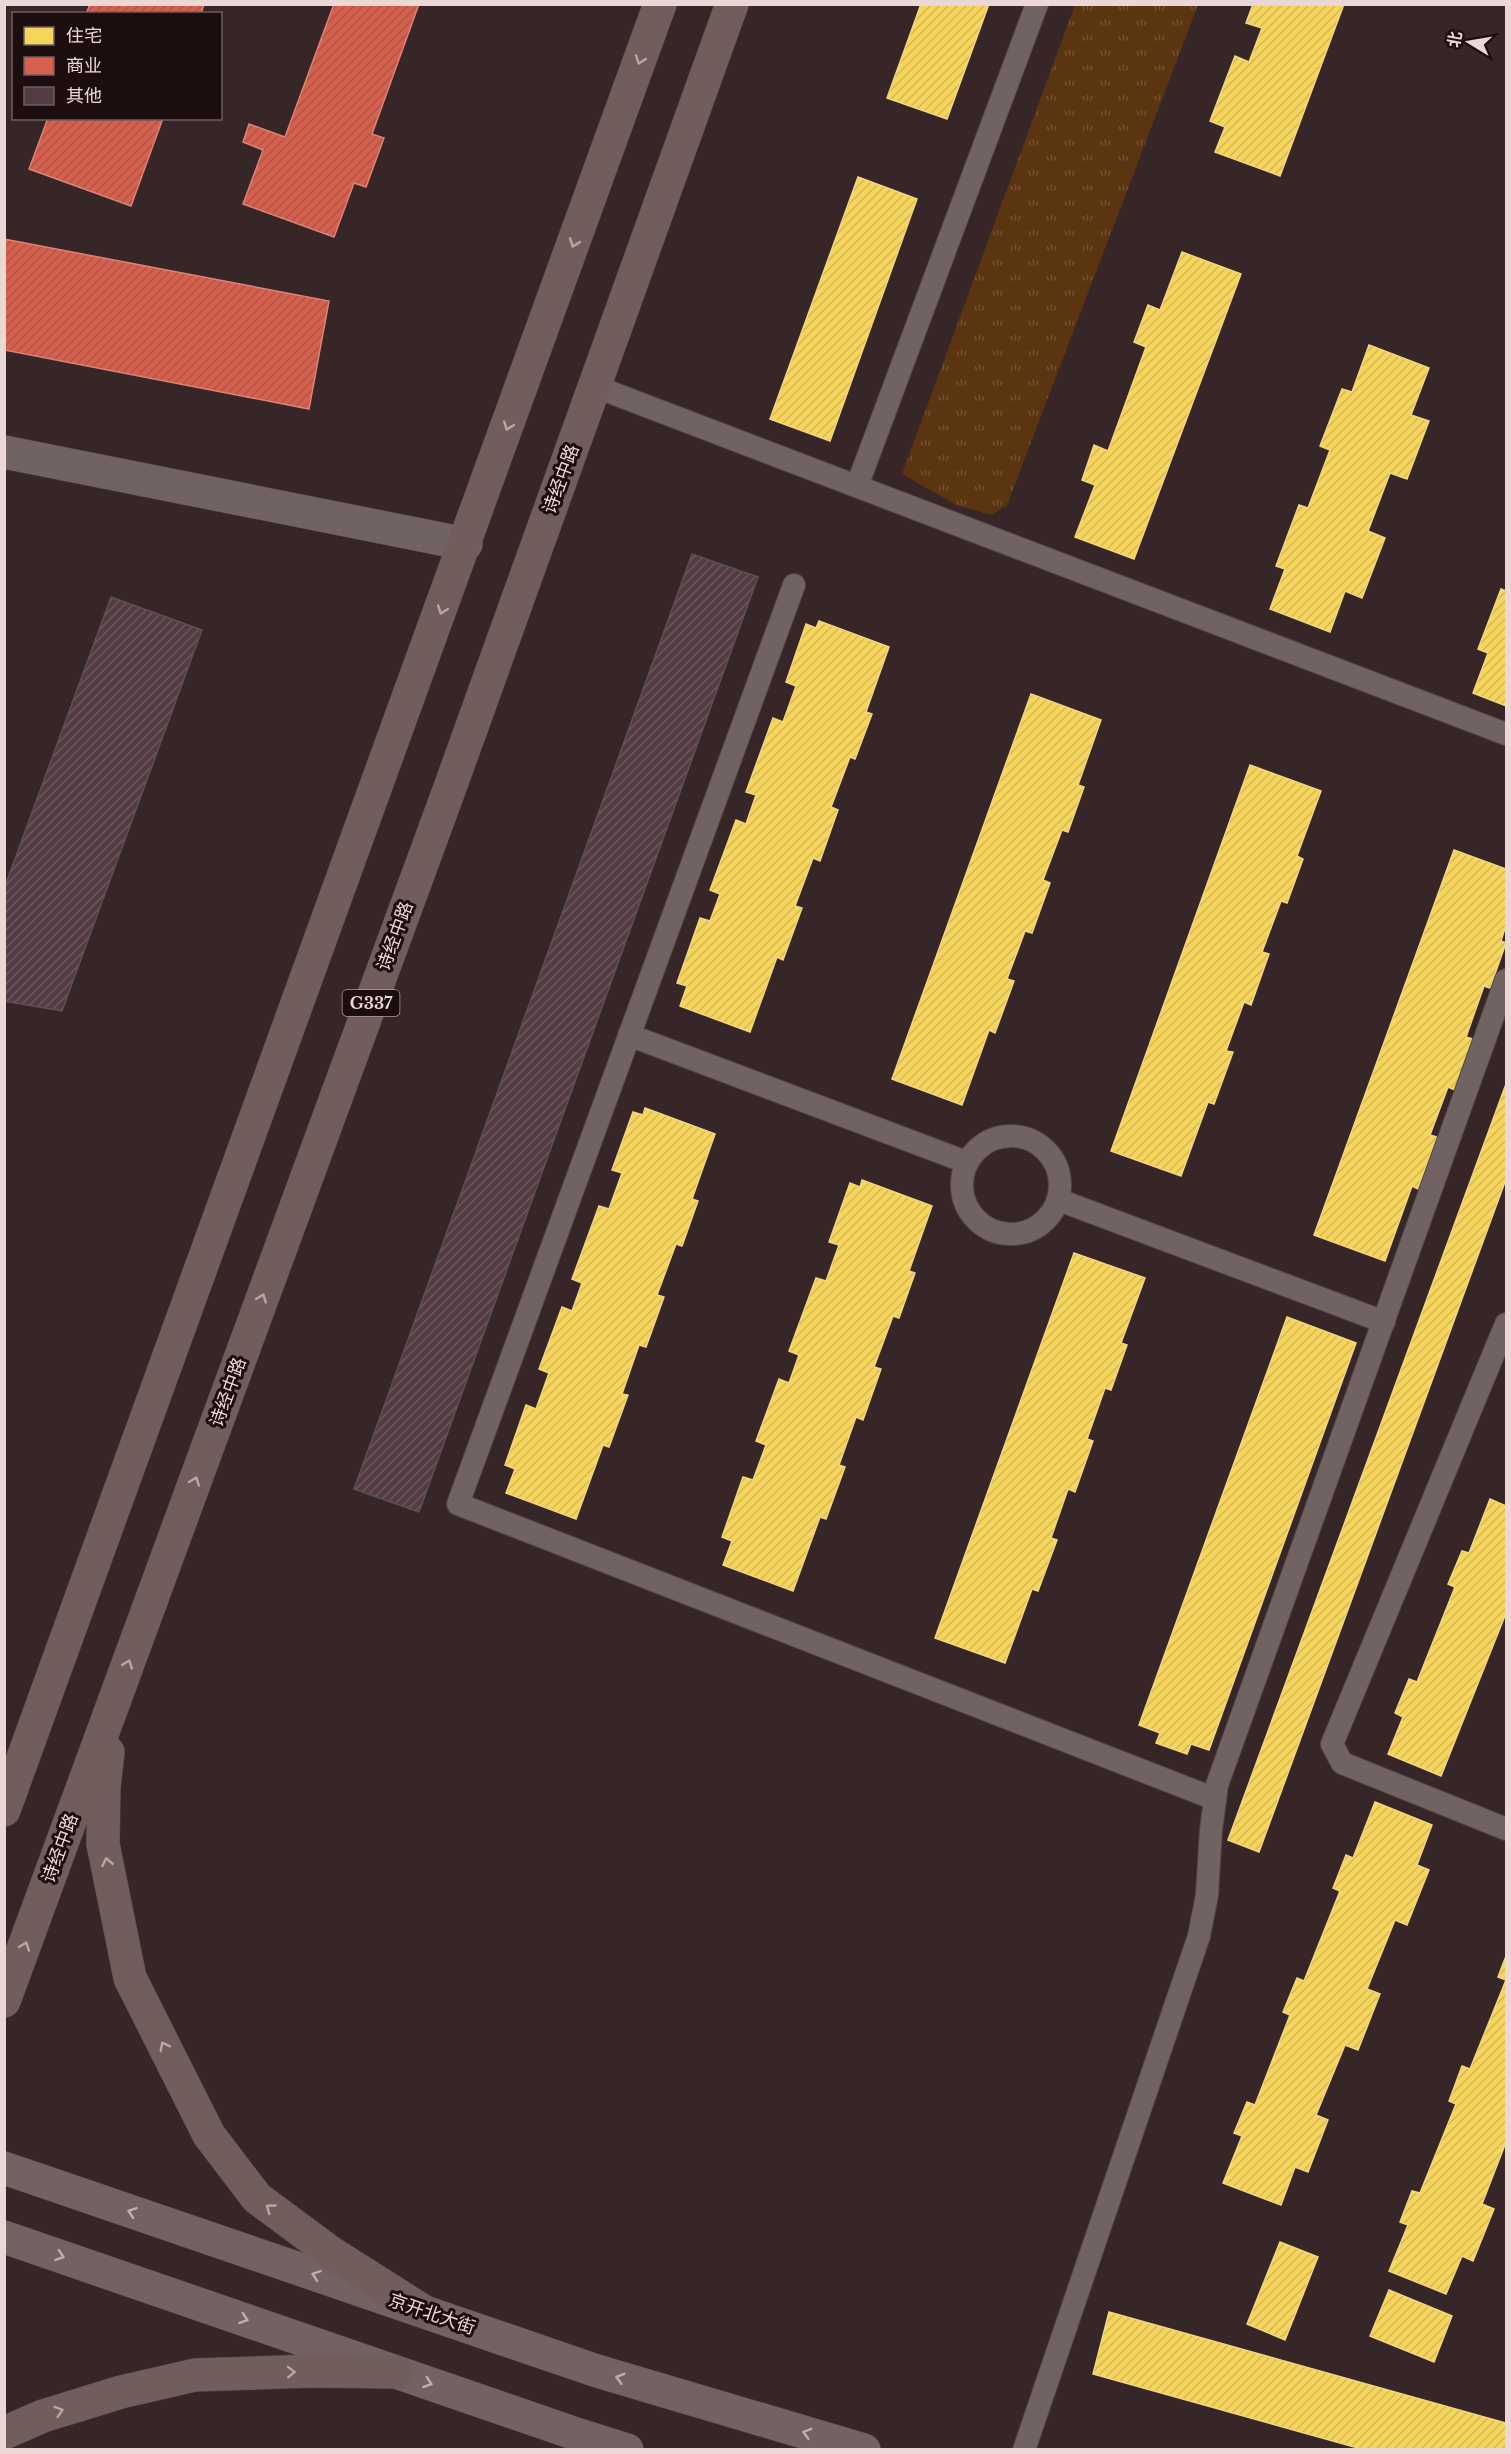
<svg xmlns="http://www.w3.org/2000/svg" width="1511" height="2454" font-family="'Libre Baskerville','Noto Sans SC',serif">
  <style>
    .grass { fill: url(#grass-tufts) }
    .homes { fill: url(#homes-hatch); stroke: #f3d681; stroke-width: 1.5 }
    .shops { fill: url(#shops-hatch); stroke: #dd8476; stroke-width: 1.5 }
    .building { fill: url(#building-hatch); stroke: #5e4f51; stroke-width: 1.5 }
    .lines { fill: none; stroke-linecap: round; stroke-linejoin: round }
    .lane-casing { stroke: #534444; stroke-width: 24 }
    .street-casing { stroke: #534444; stroke-width: 34 }
    .primary-casing { stroke: #534444; stroke-width: 34 }
    .highway-casing { stroke: #534444; stroke-width: 34 }
    .lane { stroke: #726363; stroke-width: 22 }
    .street { stroke: #726363; stroke-width: 33 }
    .primary { stroke: #736262; stroke-width: 33 }
    .highway { stroke: #705d5c; stroke-width: 33 }
    .oneway { stroke: #baa6a6 }
    .oneway2 { stroke: #c2aeae }
    .labels { text-anchor: middle; dominant-baseline: central; stroke-width: 6; stroke-linejoin: round; paint-order: stroke }
    .shield { fill: #1c0e0f; stroke: #ae9b9b; stroke-width: 1.5 }
    .shield-label { font-size: 16px; font-weight: bold; fill: #ecd7d7 }
    .street-label { font-size: 18px; fill: #ecd7d7; stroke: #1c0e0f }
  </style>
  <defs>
    <pattern id="grass-tufts" width="24" height="20" patternUnits="userSpaceOnUse" patternTransform="scale(1.5)"><rect width="24" height="20" fill="#5b3410"/><path d="M3 7l-1-3M5 7V3M7 7l1-3M15 17l-1-3M17 17v-4M19 17l1-3" fill="none" stroke="#735132"/></pattern>
    <pattern id="homes-hatch" width="6" height="6" patternUnits="userSpaceOnUse" patternTransform="scale(1.5)"><rect width="6" height="6" fill="#f6d55c"/><path d="M-1 1l2-2M0 6l6-6M5 7l2-2" fill="none" stroke="#d3b756"/></pattern>
    <pattern id="shops-hatch" width="6" height="6" patternUnits="userSpaceOnUse" patternTransform="scale(1.5)"><rect width="6" height="6" fill="#d6604d"/><path d="M-1 1l2-2M0 6l6-6M5 7l2-2" fill="none" stroke="#ab5649"/></pattern>
    <pattern id="building-hatch" width="6" height="6" patternUnits="userSpaceOnUse" patternTransform="scale(1.5)"><rect width="6" height="6" fill="#543c44"/><path d="M-1 1l2-2M0 6l6-6M5 7l2-2" fill="none" stroke="#6d575e"/></pattern>
  </defs>
  <rect width="100%" height="100%" fill="#372627"/>
  <polygon class="grass" points="1075,5 1198,5 1007,505 992,515 956,505 902,474"/>
  <g class="homes">
    <polygon points="921,4 989,4 947,119 887,98"/>
    <polygon points="1253,4 1344,4 1280,176 1215,152 1225,127 1210,121 1235,56 1249,62 1262,28 1246,23"/>
    <polygon points="858,177 917,199 830,441 770,419"/>
    <polygon points="1182,252 1241,274 1134,559 1075,537 1095,485 1082,480 1094,445 1108,451 1146,347 1134,342 1148,305 1160,310"/>
    <polygon points="1369,345 1429,368 1411,415 1429,421 1407,479 1390,473 1368,531 1385,538 1362,598 1345,591 1330,632 1270,609 1285,569 1276,566 1299,505 1308,508 1330,450 1320,446 1342,389 1352,392"/>
    <polygon points="1501,589 1506,591 1506,706 1473,693 1488,653 1478,649"/>
    <polygon points="819,621 889,647 866,712 872,714 855,759 850,757 831,807 838,810 820,861 813,858 795,906 802,908 783,960 777,957 750,1032 680,1006 687,986 677,983 700,918 710,921 720,894 710,890 736,820 746,824 756,795 746,792 773,718 783,722 796,686 786,682 806,624 816,628"/>
    <polygon points="1031,694 1101,720 1078,785 1084,787 1068,832 1062,830 1043,880 1050,883 1032,933 1025,931 1007,979 1014,981 995,1033 989,1030 962,1105 892,1079"/>
    <polygon points="1250,765 1321,791 1297,856 1303,859 1287,903 1281,901 1262,952 1269,954 1251,1005 1244,1002 1226,1051 1233,1052 1214,1104 1208,1102 1181,1176 1111,1151"/>
    <polygon points="1454,850 1506,869 1506,925 1501,941 1506,943 1490,988 1484,986 1466,1037 1473,1039 1455,1090 1448,1087 1430,1135 1437,1137 1418,1189 1412,1186 1385,1261 1314,1235"/>
    <polygon points="1506,1084 1506,1179 1259,1852 1228,1840"/>
    <polygon points="645,1108 715,1134 692,1199 698,1201 682,1246 676,1244 657,1295 664,1297 646,1347 639,1345 622,1394 628,1395 609,1447 603,1445 576,1519 506,1493 515,1469 505,1465 526,1405 536,1409 549,1373 539,1369 562,1307 572,1311 582,1283 572,1279 599,1206 609,1209 622,1173 612,1170 633,1112 643,1115"/>
    <polygon points="862,1180 932,1206 909,1271 915,1273 899,1318 893,1316 874,1367 881,1369 863,1420 856,1417 839,1465 845,1467 826,1519 820,1517 793,1591 723,1565 732,1541 722,1537 743,1477 753,1480 766,1445 756,1441 779,1379 789,1383 799,1355 789,1351 816,1278 826,1281 839,1245 829,1242 850,1183 860,1187"/>
    <polygon points="1074,1253 1145,1278 1121,1343 1127,1345 1111,1390 1105,1388 1087,1439 1093,1441 1075,1492 1068,1489 1051,1538 1057,1540 1038,1591 1032,1589 1005,1663 935,1638"/>
    <polygon points="1287,1317 1356,1343 1209,1750 1191,1744 1187,1754 1156,1743 1160,1733 1139,1725"/>
    <polygon points="1490,1499 1506,1506 1506,1613 1441,1776 1388,1754 1403,1717 1395,1713 1409,1679 1417,1682 1455,1587 1448,1584 1462,1551 1469,1553"/>
    <polygon points="1375,1802 1432,1825 1417,1865 1429,1870 1407,1925 1395,1920 1367,1989 1380,1994 1358,2050 1345,2045 1316,2115 1328,2120 1308,2172 1295,2167 1281,2205 1223,2183 1242,2136 1234,2133 1247,2102 1255,2105 1290,2015 1283,2012 1297,1978 1304,1981 1340,1891 1333,1888 1346,1855 1353,1858"/>
    <polygon points="1506,1956 1506,2142 1482,2204 1494,2209 1473,2261 1462,2256 1446,2294 1389,2271 1408,2225 1400,2222 1412,2191 1420,2193 1456,2104 1449,2101 1462,2066 1470,2069 1506,1980 1498,1977"/>
    <polygon points="1280,2242 1318,2257 1285,2340 1247,2324"/>
    <polygon points="1389,2290 1452,2316 1434,2362 1370,2336"/>
    <polygon points="1109,2312 1506,2423 1506,2450 1365,2450 1093,2374"/>
  </g>
  <g class="shops">
    <polygon points="90,4 204,4 201,14 86,14"/>
    <polygon points="334,4 419,4 372,134 384,138 366,187 354,183 334,237 243,204 263,150 243,142 249,124 285,137"/>
    <polygon points="48,118 163,118 131,206 29,169"/>
    <polygon points="4,239 329,301 309,409 4,350"/>
  </g>
  <g class="building">
    <polygon points="692,554 758,577 419,1512 354,1489"/>
    <polygon points="111,597 202,630 62,1011 4,1001 4,889"/>
  </g>
  <g class="lines">
    <defs>
      <g id="lane">
        <polyline points="594,386 1506,734"/>
        <polyline points="857,486 1037,4"/>
        <polyline points="794,585 458,1504 1215,1799"/>
        <polyline points="629,1035 966,1162"/>
        <circle cx="1011" cy="1185" r="49"/>
        <polyline points="1059,1200 1384,1322"/>
        <polyline points="1506,1324 1332,1744 1342,1763 1506,1829"/>
        <polyline points="1024,2450 1199,1936 1207,1895 1211,1830 1217,1785 1506,980"/>
      </g>
      <polyline id="street" points="4,452 466,544"/>
      <g id="primary">
        <polyline points="4,2168 597,2371 864,2450"/>
        <polyline points="4,2237 579,2435 627,2450"/>
      </g>
      <g id="highway">
        <polyline points="108,1752 104,1787 103,1844 130,1978 209,2135 257,2198 330,2252 423,2311"/>
        <polyline points="4,1810 660,4"/>
        <polyline points="4,2001 448,793 732,4"/>
        <polyline points="4,2433 43,2416 121,2392 195,2375 312,2371 396,2372"/>
      </g>
    </defs>
    <use href="#lane" class="lane-casing"/>
    <use href="#street" class="street-casing"/>
    <use href="#primary" class="primary-casing"/>
    <use href="#highway" class="highway-casing"/>
    <use href="#lane" class="lane"/>
    <use href="#street" class="street"/>
    <use href="#primary" class="primary"/>
    <use href="#highway" class="highway"/>
  </g>
  <defs><path id="oneway-chevron" d="M-2-3.5L2.5 0L-2 3.5" fill="none" stroke-width="1.6" stroke-linecap="round" stroke-linejoin="round" transform="scale(1.5)"/></defs>
  <g class="oneway">
    <use href="#oneway-chevron" transform="translate(640 60) rotate(110)"/>
    <use href="#oneway-chevron" transform="translate(574 243) rotate(110)"/>
    <use href="#oneway-chevron" transform="translate(508 426) rotate(110)"/>
    <use href="#oneway-chevron" transform="translate(442 610) rotate(110)"/>
    <use href="#oneway-chevron" transform="translate(262 1298) rotate(-70)"/>
    <use href="#oneway-chevron" transform="translate(195 1481) rotate(-70)"/>
    <use href="#oneway-chevron" transform="translate(128 1664) rotate(-70)"/>
    <use href="#oneway-chevron" transform="translate(107 1862) rotate(-101)"/>
    <use href="#oneway-chevron" transform="translate(25 1946) rotate(-70)"/>
    <use href="#oneway-chevron" transform="translate(164 2046) rotate(-117)"/>
    <use href="#oneway-chevron" transform="translate(270 2208) rotate(-144)"/>
    <use href="#oneway-chevron" transform="translate(291 2372) rotate(-2)"/>
    <use href="#oneway-chevron" transform="translate(59 2411) rotate(-17)"/>
  </g>
  <g class="oneway2">
    <use href="#oneway-chevron" transform="translate(132 2212) rotate(-161)"/>
    <use href="#oneway-chevron" transform="translate(60 2256) rotate(19)"/>
    <use href="#oneway-chevron" transform="translate(316 2275) rotate(-161)"/>
    <use href="#oneway-chevron" transform="translate(244 2319) rotate(19)"/>
    <use href="#oneway-chevron" transform="translate(620 2378) rotate(-164)"/>
    <use href="#oneway-chevron" transform="translate(428 2383) rotate(19)"/>
    <use href="#oneway-chevron" transform="translate(807 2433) rotate(-164)"/>
  </g>
  <g class="labels">
    <rect class="shield" x="342.5" y="990" width="57" height="26" rx="4.5"/>
    <g class="shield-label">
      <text x="371" y="1003">G337</text>
    </g>
    <g class="street-label">
      <text transform="translate(561 479) rotate(-70)">诗经中路</text>
      <text transform="translate(395 936) rotate(-70)">诗经中路</text>
      <text transform="translate(228 1392) rotate(-70)">诗经中路</text>
      <text transform="translate(60 1848) rotate(-70)">诗经中路</text>
      <text transform="translate(432 2314) rotate(19)">京开北大街</text>
    </g>
  </g>
  <rect width="1511" height="2454" fill="none" stroke="#ecd7d7" stroke-width="12"/>
  <rect x="12" y="12" width="210" height="108" fill="#1c0e0f" stroke="#6f5e5f" stroke-width="1.5"/>
  <rect x="24" y="27" width="30" height="18" fill="#f6d55c" stroke="#6f5e5f" stroke-width="1.5"/>
  <text x="66" y="42" font-size="18" fill="#ecd7d7">住宅</text>
  <rect x="24" y="57" width="30" height="18" fill="#d6604d" stroke="#6f5e5f" stroke-width="1.5"/>
  <text x="66" y="72" font-size="18" fill="#ecd7d7">商业</text>
  <rect x="24" y="87" width="30" height="18" fill="#543c44" stroke="#6f5e5f" stroke-width="1.5"/>
  <text x="66" y="102" font-size="18" fill="#ecd7d7">其他</text>
  <g transform="translate(1469 42) rotate(281)" stroke="#1c0e0f" stroke-width="4.5" paint-order="stroke">
  <path d="M0-4.5L10 22L0 15L-10 22Z" fill="#ecd7d7"/>
  <text y="-9" font-size="16" font-weight="bold" text-anchor="middle" fill="#ecd7d7">北</text>
  </g>
</svg>
